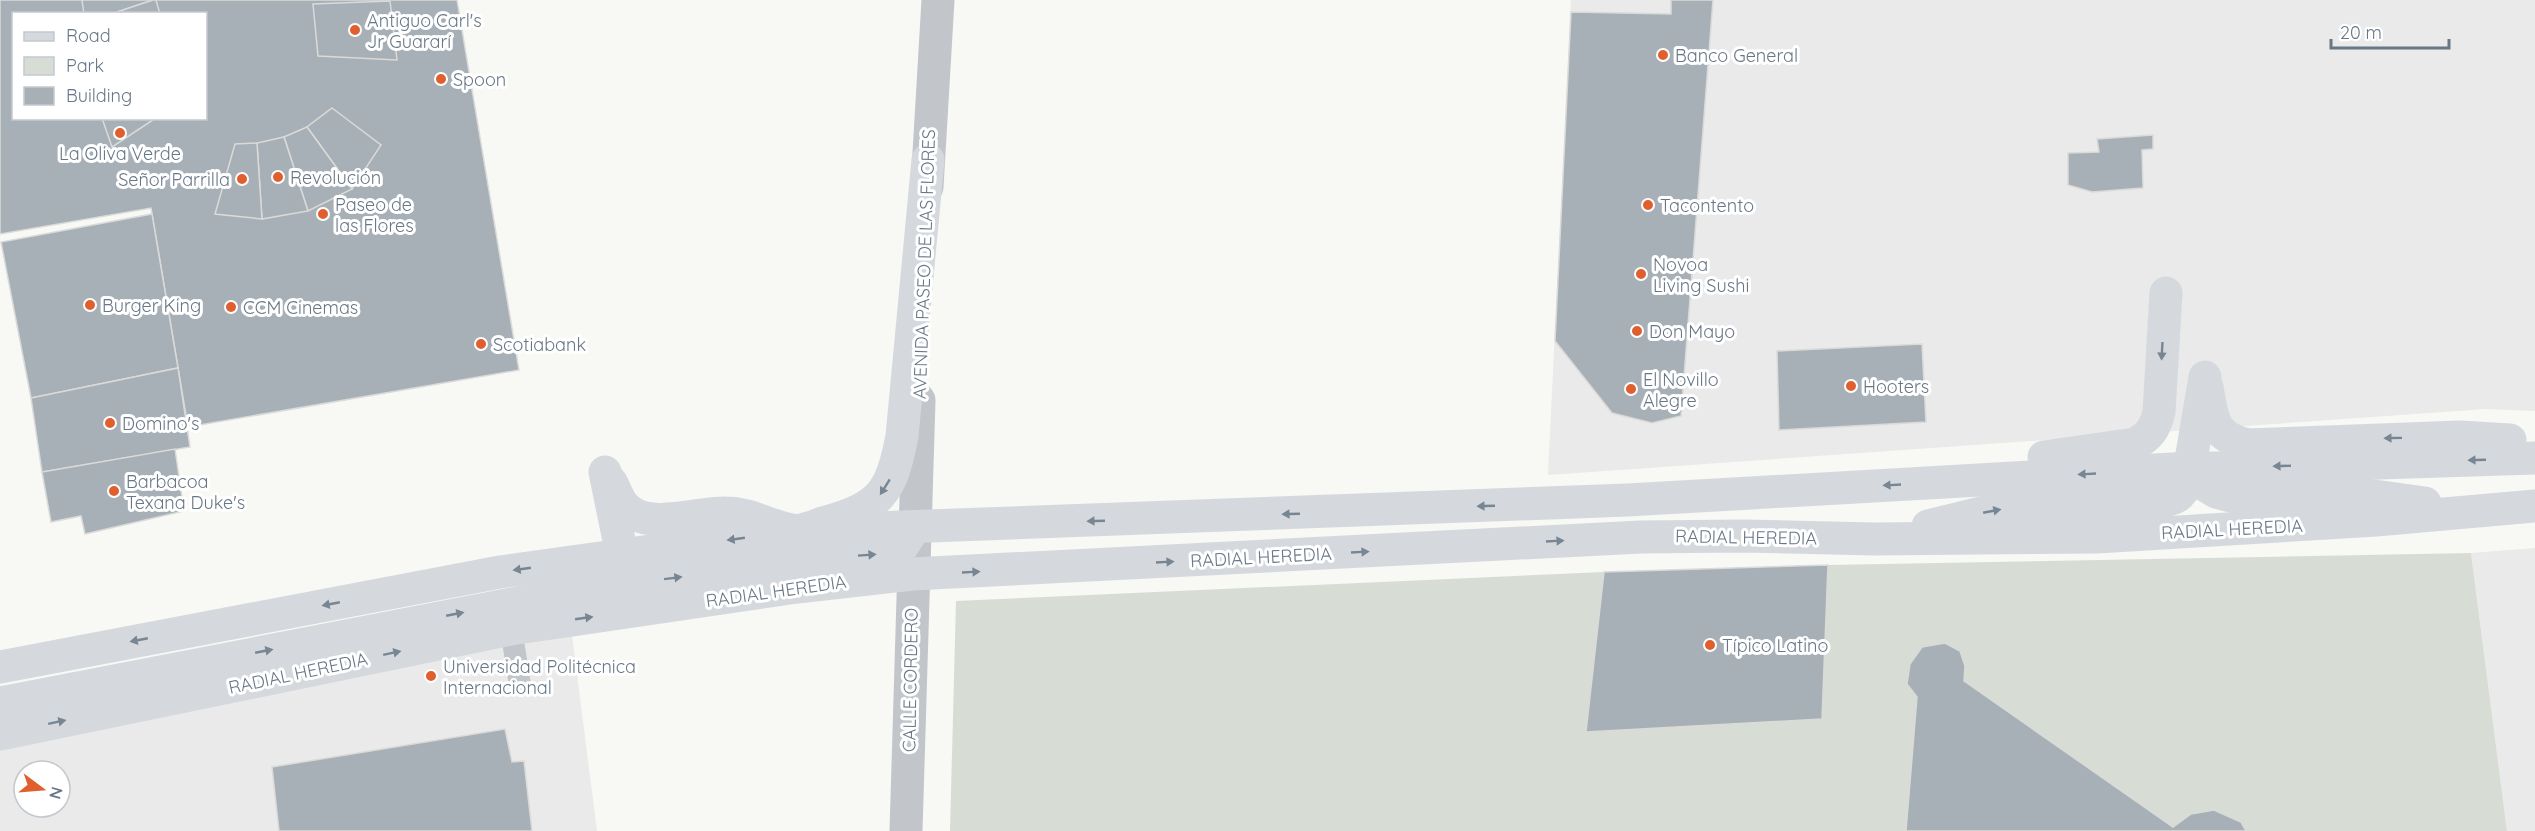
<svg xmlns="http://www.w3.org/2000/svg" width="2535" height="831" font-family="Quicksand,sans-serif">
  <style>
    .built { fill: #e9eae9; fill-rule: evenodd }
    .green { fill: #d7ddd5 }
    .building { fill: #a8b0b7; stroke: #dadad8; stroke-width: 1.5; fill-rule: evenodd }
    .lines { fill: none; stroke-linecap: round; stroke-linejoin: round }
    .lane { stroke: #c2c5c9; stroke-width: 22 }
    .street { stroke: #c2c5c9; stroke-width: 33 }
    .primary { stroke: #d5d9dd; stroke-width: 33 }
    .oneway { fill: #788693 }
    .poi-dot { fill: #df602e; stroke: #fff; stroke-width: 2 }
    .labels { text-anchor: middle; dominant-baseline: central; stroke-width: 6; stroke-linejoin: round; paint-order: stroke }
    .poi-label { font-size: 18px; fill: #687786; stroke: #fff; text-anchor: start }
    .street-label { font-size: 18px; fill: #687786; stroke: #fff }
  </style>
  <rect width="100%" height="100%" fill="#f8f8f5"/>
  <g class="built">
    <polygon points="1571,0 2535,0 2535,411 2486,409 1548,475"/>
    <polygon points="2535,548 2535,831 2507,831 2471,553"/>
    <path d="M 570,620 L 597,831 L 0,831 L 0,732 ZM 24,771 L 60,771 L 60,807 L 24,807 Z"/>
  </g>
  <polygon class="green" points="2471,553 2507,831 2246,831 2241,822 2214,810 2173,827 1964,681 1965,666 1960,651 1945,643 1922,647 1910,664 1907,684 1917,697 1906,831 950,831 956,601 1604,572 1828,565"/>
  <g class="building">
    <path d="M 0,0 L 457,0 L 519,370 L 188,427 L 151,208 L 0,234 ZM 14,14 L 206,14 L 206,118 L 14,118 Z"/>
    <polygon points="82,0 153,0 111,14 84,14"/>
    <polygon points="156,0 160,14 111,14 153,0"/>
    <polygon points="1671,0 1713,0 1681,416 1652,423 1612,413 1555,341 1571,12 1671,14"/>
    <polygon points="390,1 397,60 318,56 313,4"/>
    <polygon points="332,108 381,145 352,189 307,127"/>
    <polygon points="102,118 156,118 112,147"/>
    <polygon points="307,127 352,189 308,211 284,137"/>
    <polygon points="2153,135 2153,149 2142,150 2143,188 2092,192 2068,185 2068,153 2099,152 2097,139"/>
    <polygon points="284,137 308,211 262,219 257,143"/>
    <polygon points="257,143 262,219 215,214 235,144"/>
    <polygon points="152,214 178,368 31,398 1,242"/>
    <polygon points="1922,344 1926,422 1779,430 1777,351"/>
    <polygon points="178,368 190,447 42,472 31,398"/>
    <polygon points="175,449 184,511 85,534 81,516 51,522 42,472"/>
    <polygon points="1828,565 1822,719 1586,732 1604,572"/>
    <polygon points="1945,643 1960,651 1965,666 1964,681 2173,827 2191,814 2214,810 2241,822 2246,831 1906,831 1917,697 1907,684 1910,664 1922,647"/>
    <polygon points="505,729 512,762 524,761 532,831 279,831 272,767"/>
  </g>
  <g class="lines">
    <polyline class="lane" points="511,629 520,685"/>
    <g class="street">
      <polyline points="927,187 938,0"/>
      <polyline points="906,831 919,400"/>
    </g>
    <g class="primary">
      <path d="M 2207,387 C 2213,420 2212,436 2248,445 L 2460,437 L 2510,440"/>
      <path d="M 2044,457 L 2135,444 C 2150,436 2155,428 2159,412 L 2166,293"/>
      <polyline points="2190,468 2203,484 2216,492 2242,499 2360,494 2425,503"/>
      <path d="M 611,482 C 615,489 618,499 624,506 C 646,532 697,512 726,513 C 750,513 769,526 792,530 C 801,532 814,526 823,523 C 880,507 891,494 902,436 L 928,160"/>
      <path d="M 1928,526 L 1997,509 L 2161,502 C 2175,499 2180,497 2187,484 L 2205,377"/>
      <polyline points="615,584 889,553 902,547 914,528"/>
      <polyline points="0,667 500,572 794,531 1628,500 2190,468 2228,468 2535,458"/>
      <polyline points="0,703 615,584 623,571 622,555 605,472"/>
      <polyline points="0,734 511,629 797,587 912,574 1641,537 1743,536 1874,539 2097,537 2376,520 2535,506"/>
    </g>
  </g>
  <defs><path id="oneway-solid" d="M-6-.8H1V-3.2L6.5 0L1 3.2V.8H-6Z" transform="scale(1.5)"/></defs>
  <g class="oneway">
    <use href="#oneway-solid" transform="translate(2162 351) rotate(93)"/>
    <use href="#oneway-solid" transform="translate(2393 438) rotate(179)"/>
    <use href="#oneway-solid" transform="translate(2477 460) rotate(178)"/>
    <use href="#oneway-solid" transform="translate(2282 466) rotate(178)"/>
    <use href="#oneway-solid" transform="translate(2087 474) rotate(177)"/>
    <use href="#oneway-solid" transform="translate(1892 485) rotate(177)"/>
    <use href="#oneway-solid" transform="translate(885 487) rotate(122)"/>
    <use href="#oneway-solid" transform="translate(1486 506) rotate(178)"/>
    <use href="#oneway-solid" transform="translate(1992 511) rotate(-11)"/>
    <use href="#oneway-solid" transform="translate(1291 514) rotate(178)"/>
    <use href="#oneway-solid" transform="translate(1096 521) rotate(178)"/>
    <use href="#oneway-solid" transform="translate(736 539) rotate(172)"/>
    <use href="#oneway-solid" transform="translate(1555 541) rotate(-3)"/>
    <use href="#oneway-solid" transform="translate(1360 552) rotate(-3)"/>
    <use href="#oneway-solid" transform="translate(867 555) rotate(-4)"/>
    <use href="#oneway-solid" transform="translate(1165 562) rotate(-3)"/>
    <use href="#oneway-solid" transform="translate(522 569) rotate(172)"/>
    <use href="#oneway-solid" transform="translate(971 572) rotate(-3)"/>
    <use href="#oneway-solid" transform="translate(673 578) rotate(-7)"/>
    <use href="#oneway-solid" transform="translate(331 604) rotate(169)"/>
    <use href="#oneway-solid" transform="translate(455 614) rotate(-11)"/>
    <use href="#oneway-solid" transform="translate(584 618) rotate(-8)"/>
    <use href="#oneway-solid" transform="translate(139 640) rotate(169)"/>
    <use href="#oneway-solid" transform="translate(264 651) rotate(-11)"/>
    <use href="#oneway-solid" transform="translate(392 653) rotate(-12)"/>
    <use href="#oneway-solid" transform="translate(57 722) rotate(-12)"/>
  </g>
  <g class="poi-dot">
    <circle cx="355" cy="30" r="6"/>
    <circle cx="1663" cy="55" r="6"/>
    <circle cx="441" cy="79" r="6"/>
    <circle cx="120" cy="133" r="6"/>
    <circle cx="278" cy="177" r="6"/>
    <circle cx="242" cy="179" r="6"/>
    <circle cx="1648" cy="205" r="6"/>
    <circle cx="323" cy="214" r="6"/>
    <circle cx="1641" cy="274" r="6"/>
    <circle cx="90" cy="305" r="6"/>
    <circle cx="231" cy="307" r="6"/>
    <circle cx="1637" cy="331" r="6"/>
    <circle cx="481" cy="344" r="6"/>
    <circle cx="1851" cy="386" r="6"/>
    <circle cx="1631" cy="389" r="6"/>
    <circle cx="110" cy="423" r="6"/>
    <circle cx="114" cy="491" r="6"/>
    <circle cx="1710" cy="645" r="6"/>
    <circle cx="431" cy="676" r="6"/>
  </g>
  <g class="labels">
    <g class="poi-label">
      <text x="367" y="20">Antiguo Carl's<tspan x="367" dy="21">Jr Guararí</tspan></text>
      <text x="1675" y="55">Banco General</text>
      <text x="453" y="79">Spoon</text>
      <text x="120" y="153" text-anchor="middle">La Oliva Verde</text>
      <text x="290" y="177">Revolución</text>
      <text x="230" y="179" text-anchor="end">Señor Parrilla</text>
      <text x="335" y="204">Paseo de<tspan x="335" dy="21">las Flores</tspan></text>
      <text x="1660" y="205">Tacontento</text>
      <text x="1653" y="264">Novoa<tspan x="1653" dy="21">Living Sushi</tspan></text>
      <text x="102" y="305">Burger King</text>
      <text x="243" y="307">CCM Cinemas</text>
      <text x="1649" y="331">Don Mayo</text>
      <text x="493" y="344">Scotiabank</text>
      <text x="1643" y="379">El Novillo<tspan x="1643" dy="21">Alegre</tspan></text>
      <text x="1863" y="386">Hooters</text>
      <text x="122" y="423">Domino's</text>
      <text x="126" y="481">Barbacoa<tspan x="126" dy="21">Texana Duke's</tspan></text>
      <text x="1722" y="645">Típico Latino</text>
      <text x="443" y="666">Universidad Politécnica<tspan x="443" dy="21">Internacional</tspan></text>
    </g>
    <g class="street-label">
      <text transform="translate(924 264) rotate(-88)">AVENIDA PASEO DE LAS FLORES</text>
      <text transform="translate(2232 529) rotate(-3)">RADIAL HEREDIA</text>
      <text transform="translate(1746 537) rotate(1)">RADIAL HEREDIA</text>
      <text transform="translate(1261 557) rotate(-3)">RADIAL HEREDIA</text>
      <text transform="translate(776 591) rotate(-8)">RADIAL HEREDIA</text>
      <text transform="translate(298 673) rotate(-12)">RADIAL HEREDIA</text>
      <text transform="translate(910 680) rotate(-89)">CALLE CORDERO</text>
    </g>
  </g>
  <rect x="12" y="12" width="195" height="108" fill="#ffffff" stroke="#c3c9cf" stroke-width="1.5"/>
  <rect x="24" y="32" width="30" height="9" fill="#d5d9dd" stroke="#c3c9cf" stroke-width="1.5"/>
  <text x="66" y="42" font-size="18" fill="#687786">Road</text>
  <rect x="24" y="57" width="30" height="18" fill="#d7ddd5" stroke="#c3c9cf" stroke-width="1.5"/>
  <text x="66" y="72" font-size="18" fill="#687786">Park</text>
  <rect x="24" y="87" width="30" height="18" fill="#a8b0b7" stroke="#c3c9cf" stroke-width="1.5"/>
  <text x="66" y="102" font-size="18" fill="#687786">Building</text>
  <g transform="translate(42 789) rotate(106)"><circle r="28" fill="#ffffff" stroke="#c3c9cf" stroke-width="1.5"/>
  <path d="M0-4.5L10 22L0 15L-10 22Z" fill="#df602e"/>
  <text y="-9" font-size="16" font-weight="bold" text-anchor="middle" fill="#687786">N</text>
  </g>
  <path d="M2331 39v9h118v-9" fill="none" stroke="#687786" stroke-width="3"/>
  <text x="2340" y="39" font-size="18" fill="#687786" stroke="#ffffff" stroke-width="4.5" paint-order="stroke">20 m</text>
</svg>
